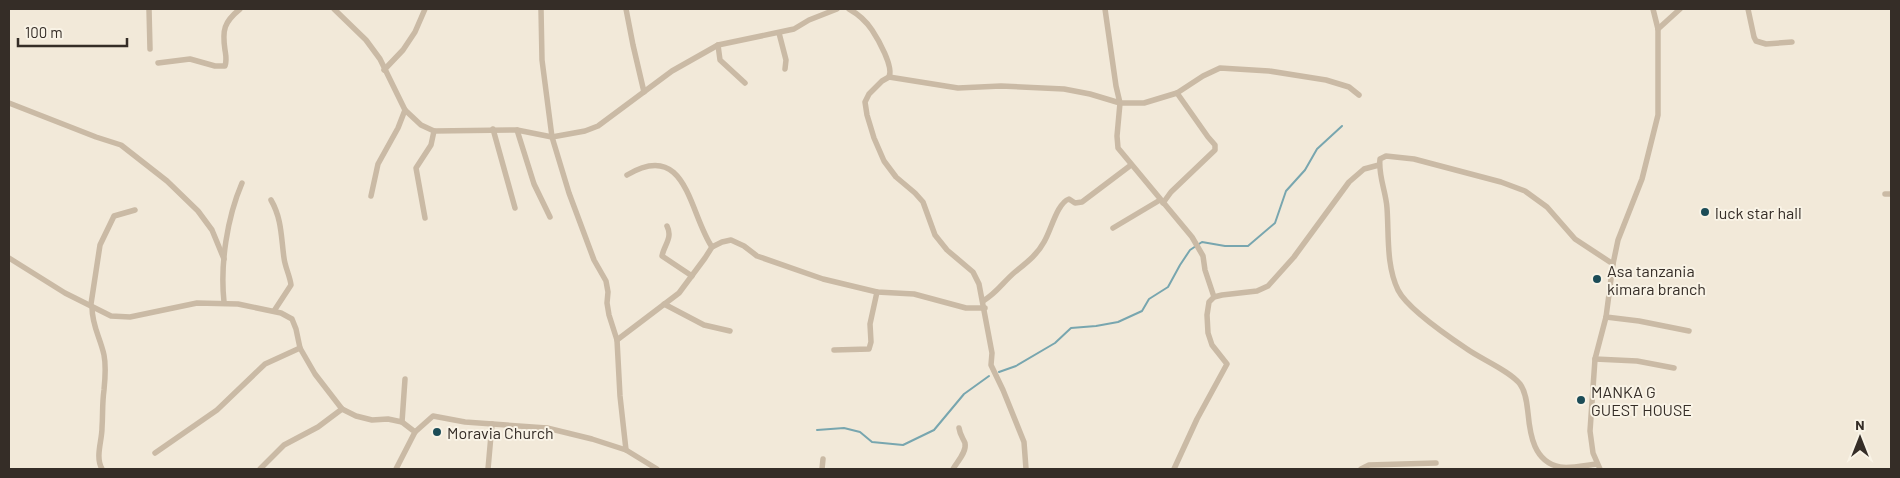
<svg xmlns="http://www.w3.org/2000/svg" width="1900" height="478" font-family="Barlow,sans-serif">
  <style>
    .lines { fill: none; stroke-linecap: round; stroke-linejoin: round }
    .stream { stroke: #78a6af; stroke-width: 2 }
    .minor { stroke: #cabaa5; stroke-width: 5.5 }
    .poi-dot { fill: #1c4c57; stroke: #f9f3e6; stroke-width: 2 }
    .labels { text-anchor: middle; dominant-baseline: central; stroke-width: 4; stroke-linejoin: round; paint-order: stroke }
    .poi-label { font-size: 16px; fill: #352d27; stroke: #f9f3e6; text-anchor: start }
  </style>
  <rect width="100%" height="100%" fill="#f2e9d9"/>
  <g class="lines">
    <g class="stream">
      <polyline points="999,372 1016,366 1055,343 1071,328 1096,326 1118,322 1142,311 1149,299 1168,287 1180,265 1190,250 1202,242 1225,246 1248,246 1275,223 1286,191 1305,170 1317,149 1342,126"/>
      <polyline points="817,430 844,428 860,432 872,442 903,445 934,430 964,394 989,376"/>
    </g>
    <g class="minor">
      <polyline points="149,9 150,49"/>
      <polyline points="334,9 366,40 380,59 405,110 421,125 434,131 517,130 552,137 585,131 598,126 672,71 718,45 794,29 809,20 837,9"/>
      <polyline points="541,9 542,60 552,137 569,193 594,260 606,281 608,292 607,303 609,315 617,340 620,396 626,450"/>
      <polyline points="626,9 633,45 644,92"/>
      <path d="M 849,9 C 858,14 866,21 872,30 C 878,39 894,67 889,77"/>
      <polyline points="1105,9 1116,86 1120,103 1117,136 1118,148 1192,237 1203,256 1205,270 1214,297"/>
      <polyline points="1748,9 1754,37 1756,41 1766,44 1792,42"/>
      <polyline points="1658,29 1680,9"/>
      <polyline points="779,33 786,60 785,69"/>
      <polyline points="718,45 720,60 745,83"/>
      <path d="M 158,63 L 190,59 L 215,66 L 225,66 C 227,60 226,56 225,50 C 222,30 224,22 240,9"/>
      <polyline points="384,70 403,50 415,32 425,9"/>
      <polyline points="9,103 96,137 121,145 167,181 198,211 212,230 224,259"/>
      <polyline points="493,129 515,208"/>
      <polyline points="517,130 534,184 550,217"/>
      <path d="M 627,175 C 687,139 689,213 712,247"/>
      <polyline points="1885,194 1891,194"/>
      <polyline points="371,196 378,164 398,128 405,110"/>
      <path d="M 271,200 C 282,219 281,237 284,258 C 285,267 290,276 291,285 L 274,311"/>
      <polyline points="1163,203 1171,192 1215,150 1215,145 1208,137 1177,93"/>
      <polyline points="425,218 416,168 431,145 434,131"/>
      <path d="M 667,226 C 673,238 664,245 662,256 L 692,276"/>
      <polyline points="1113,228 1160,200"/>
      <polyline points="9,258 65,293 111,316 130,317 197,303 238,304 281,313 292,319 296,329 300,348 315,374 342,409 356,416 372,420 388,419 402,422 415,432 396,469"/>
      <path d="M 983,301 C 997,293 1003,282 1015,272 C 1026,263 1037,255 1044,242 C 1051,231 1057,203 1069,199 L 1075,203 L 1082,202 L 1131,165"/>
      <path d="M 224,302 C 220,264 227,218 242,183"/>
      <polyline points="91,304 100,245 114,216 135,210"/>
      <polyline points="664,304 704,325 730,331"/>
      <path d="M 92,307 C 92,326 100,337 104,355 C 106,365 105,380 104,390 C 102,405 103,413 102,428 C 102,441 95,457 102,469"/>
      <polyline points="1606,317 1639,321 1689,331"/>
      <polyline points="617,340 679,293 705,258 712,247 722,242 731,240 744,246 757,256 823,279 877,292 914,294 966,308 985,308"/>
      <polyline points="834,350 869,349 871,342 870,324 877,292"/>
      <polyline points="1595,359 1637,361 1674,368"/>
      <polyline points="402,422 405,379"/>
      <polyline points="415,432 433,416 465,422 547,428 592,439 626,450 657,469"/>
      <polyline points="155,453 217,410 265,364 300,348"/>
      <path d="M 1597,464 C 1586,465 1571,469 1560,467 C 1534,462 1530,435 1528,413 C 1527,404 1526,392 1520,384 C 1510,371 1481,359 1467,349 C 1449,337 1407,308 1398,290 C 1386,265 1389,235 1387,208 C 1386,192 1378,175 1380,159 L 1386,156 L 1414,159 L 1501,182 L 1525,191 L 1547,207 L 1575,239 L 1613,264"/>
      <polyline points="260,469 284,445 318,427 342,409"/>
      <polyline points="488,469 492,424"/>
      <polyline points="822,469 823,459"/>
      <path d="M 953,469 C 957,462 967,452 965,443 C 963,438 960,435 959,428"/>
      <polyline points="1026,469 1024,442 1003,390 991,365 992,353 979,284 973,272 947,250 935,235 923,202 915,193 896,177 884,161 874,138 867,115 865,102 869,94 882,81 889,77 958,88 1001,86 1064,89 1090,94 1120,103 1144,103 1177,93 1203,76 1220,68 1269,71 1326,80 1349,87 1359,95"/>
      <polyline points="1174,469 1197,419 1227,364 1212,345 1208,333 1207,315 1209,302 1214,297 1222,295 1257,291 1268,286 1294,257 1349,182 1364,169 1379,165"/>
      <polyline points="1361,469 1369,465 1436,463"/>
      <polyline points="1600,469 1593,453 1590,431 1595,359 1606,317 1613,264 1618,240 1642,179 1658,115 1658,29 1653,9"/>
    </g>
  </g>
  <g class="poi-dot">
    <circle cx="1705" cy="212" r="5"/>
    <circle cx="1597" cy="279" r="5"/>
    <circle cx="1581" cy="400" r="5"/>
    <circle cx="437" cy="432" r="5"/>
  </g>
  <g class="labels">
    <g class="poi-label">
      <text x="1715" y="212">luck star hall</text>
      <text x="1607" y="270">Asa tanzania<tspan x="1607" dy="18">kimara branch</tspan></text>
      <text x="1591" y="391">MANKA G<tspan x="1591" dy="18">GUEST HOUSE</tspan></text>
      <text x="447" y="432">Moravia Church</text>
    </g>
  </g>
  <rect width="1900" height="478" fill="none" stroke="#352d27" stroke-width="20"/>
  <g transform="translate(1860 438)" stroke="#f9f3e6" stroke-width="4" paint-order="stroke">
  <path d="M0-4L9 19L0 12L-9 19Z" fill="#352d27"/>
  <text y="-8" font-size="14" font-weight="bold" text-anchor="middle" fill="#352d27">N</text>
  </g>
  <path d="M18 38v8h109v-8" fill="none" stroke="#352d27" stroke-width="2.5"/>
  <text x="25" y="38" font-size="15" fill="#352d27" stroke="#f9f3e6" stroke-width="4" paint-order="stroke">100 m</text>
</svg>
